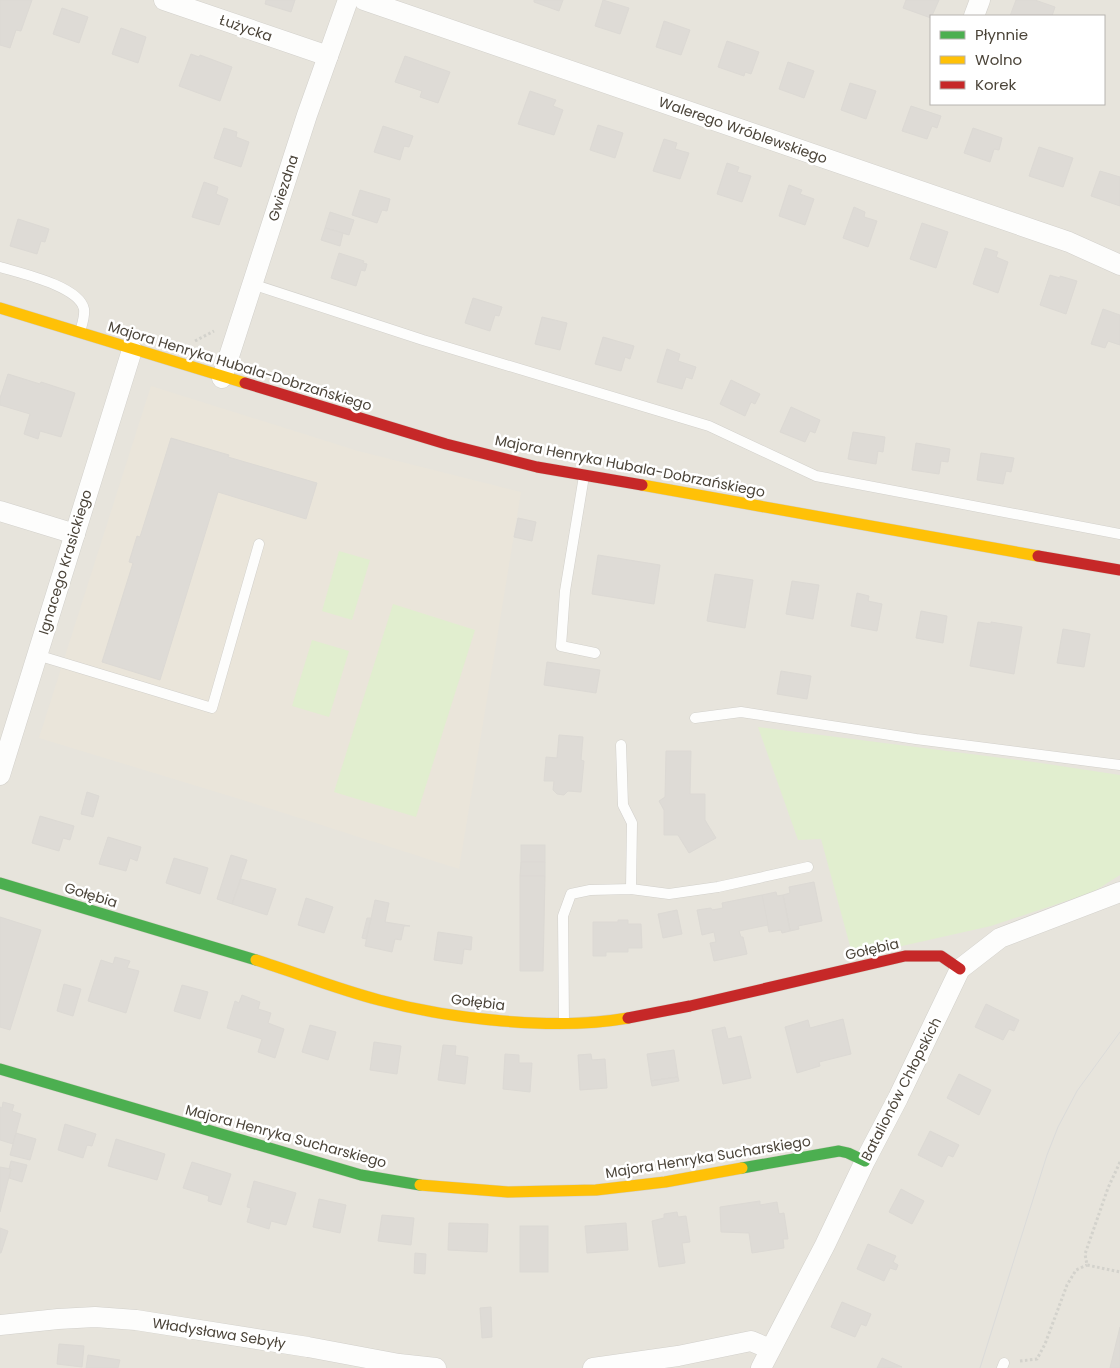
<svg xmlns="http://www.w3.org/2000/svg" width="1120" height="1368" font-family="Poppins,sans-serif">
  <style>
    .residential { fill: #e7e4dc; fill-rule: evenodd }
    .education { fill: #eae5da }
    .green { fill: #e1eecf }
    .building { fill: #dedbd6; stroke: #dcd9d4 }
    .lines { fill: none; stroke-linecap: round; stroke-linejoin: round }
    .lane-casing { stroke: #d2d0cb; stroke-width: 11 }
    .street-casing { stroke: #d2d0cb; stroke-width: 21 }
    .fast-casing { stroke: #d3cfc5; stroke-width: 12 }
    .slow-casing { stroke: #d3cfc5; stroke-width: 12 }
    .jam-casing { stroke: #d3cfc5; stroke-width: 12 }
    .path { stroke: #d3d2cc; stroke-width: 3; stroke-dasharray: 2.5 2.5; stroke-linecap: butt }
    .lane { stroke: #fdfdfc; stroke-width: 10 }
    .street { stroke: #fdfdfc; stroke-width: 20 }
    .fast { stroke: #4caf50; stroke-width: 11 }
    .slow { stroke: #ffc107; stroke-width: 11 }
    .jam { stroke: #c62828; stroke-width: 11 }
    .tram { stroke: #dbdbda; stroke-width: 1 }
    .labels { text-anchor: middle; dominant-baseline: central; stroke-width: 5; stroke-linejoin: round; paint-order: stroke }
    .street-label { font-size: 14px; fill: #4b4439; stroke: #fff }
  </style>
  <rect width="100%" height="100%" fill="#f4f2ee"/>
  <path class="residential" d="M 0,0 L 1120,0 L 1120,1368 L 0,1368 ZM 931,16 L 1104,16 L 1104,104 L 931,104 Z"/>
  <polygon class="education" points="151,386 358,451 521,492 459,869 246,801 39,738"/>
  <g class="green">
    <polygon points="339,551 370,560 352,620 322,611"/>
    <polygon points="393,604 475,630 416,817 334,792"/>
    <polygon points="312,640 349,651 329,717 292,706"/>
    <polygon points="758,727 1034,762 1120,775 1120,875 1093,892 991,926 853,957 821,839 798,840"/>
  </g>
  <g class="building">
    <polygon points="0,0 32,0 21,31 16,30 10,48 0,45"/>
    <polygon points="266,0 295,0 291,12 265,4"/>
    <polygon points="534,0 563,0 559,11 534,2"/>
    <polygon points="603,0 629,8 620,34 595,26"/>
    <polygon points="906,0 939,0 931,18 903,8"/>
    <polygon points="1016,0 1035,0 1055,7 1052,16 1010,16"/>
    <polygon points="62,8 88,17 79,43 53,34"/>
    <polygon points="664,21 690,30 681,55 656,47"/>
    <polygon points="121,28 146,37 138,63 112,54"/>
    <polygon points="727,41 759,52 751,74 745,72 744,76 718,67"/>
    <polygon points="191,54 199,57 200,55 232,67 220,101 179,86"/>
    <polygon points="405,56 450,72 438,103 420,97 422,91 395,82"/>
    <polygon points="788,62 814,71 804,98 779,89"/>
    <polygon points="850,83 876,91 866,119 841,110"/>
    <polygon points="530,91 556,100 553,106 563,110 554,135 518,124"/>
    <polygon points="911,106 941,116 937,128 932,126 927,139 902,131"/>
    <polygon points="598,125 623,133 615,158 590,150"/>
    <polygon points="383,126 413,136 409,147 404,146 400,160 374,152"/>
    <polygon points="224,128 237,132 236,137 249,142 241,167 214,158"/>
    <polygon points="973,128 1002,138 999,150 994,149 990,162 964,153"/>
    <polygon points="664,139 677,143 675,149 689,153 680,179 653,171"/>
    <polygon points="1039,147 1073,158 1063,187 1029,176"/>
    <polygon points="727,163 739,167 737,172 751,176 742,202 717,194"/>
    <polygon points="1100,171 1120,177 1120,206 1091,196"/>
    <polygon points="204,182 218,187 216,194 228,199 219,225 192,217"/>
    <polygon points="789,185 802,190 800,194 814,199 805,225 779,216"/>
    <polygon points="360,190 390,199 387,211 382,210 377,223 352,215"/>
    <polygon points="854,207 865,212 864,217 877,221 868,247 843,238"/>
    <polygon points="330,212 354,220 349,235 325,228"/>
    <polygon points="18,219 49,229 45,242 41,241 37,254 10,246"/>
    <polygon points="922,223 948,232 936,268 910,259"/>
    <polygon points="325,228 343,233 340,246 321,240"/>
    <polygon points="985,248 998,252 996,257 1008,262 998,293 973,284"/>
    <polygon points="339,253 364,261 363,263 367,264 365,271 361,270 356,286 331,278"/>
    <polygon points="1050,275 1060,278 1060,276 1077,281 1066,314 1040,305"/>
    <polygon points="473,298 502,307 499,316 495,315 490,331 465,323"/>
    <polygon points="1103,309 1120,315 1120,345 1108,341 1105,348 1091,344"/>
    <polygon points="542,317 567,323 560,350 535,344"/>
    <polygon points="603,337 634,346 630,359 625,357 621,371 595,364"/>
    <polygon points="667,349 680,354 678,361 696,367 692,379 686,377 682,389 657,382"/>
    <polygon points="8,374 40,384 41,382 75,393 61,437 40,431 38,439 24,434 30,414 0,405 0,398"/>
    <polygon points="731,380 760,394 755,404 751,402 745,416 720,404"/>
    <polygon points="791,407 820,420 815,433 810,431 805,442 780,432"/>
    <polygon points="853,432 885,437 883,452 878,451 876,464 848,459"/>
    <polygon points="171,438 229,455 228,457 317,483 306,519 218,492 160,680 102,662 133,563 129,562 137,536 140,537"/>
    <polygon points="916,443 950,449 948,462 941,461 939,474 912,470"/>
    <polygon points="981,453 1014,458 1011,472 1006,471 1003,484 977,480"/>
    <polygon points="518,518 536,522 532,541 514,537"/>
    <polygon points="598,555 660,565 654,604 592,594"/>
    <polygon points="715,574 753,580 745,628 707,621"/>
    <polygon points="792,581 819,585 813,619 786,614"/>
    <polygon points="857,593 869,596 868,601 882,604 877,631 851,626"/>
    <polygon points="921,611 947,616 943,643 916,638"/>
    <polygon points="978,622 991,624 991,622 1022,627 1014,674 970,666"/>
    <polygon points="1063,629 1090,634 1084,667 1057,663"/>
    <polygon points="547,662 600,670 596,693 544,685"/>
    <polygon points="781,671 811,676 807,699 777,694"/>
    <polygon points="559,735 583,737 581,760 584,761 581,792 568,791 564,795 557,794 553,790 554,781 544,781 546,757 557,758"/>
    <polygon points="666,751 691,751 690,794 705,794 705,820 716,838 689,853 678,835 664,835 664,810 659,801 665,797"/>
    <polygon points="87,792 99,796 93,817 81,814"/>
    <polygon points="40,816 74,826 70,840 63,838 59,851 32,843"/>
    <polygon points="108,837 141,847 137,861 130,858 126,871 99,864"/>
    <rect x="521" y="845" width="24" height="17"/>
    <polygon points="231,855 247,860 232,904 217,899"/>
    <polygon points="174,858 208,868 200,894 166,883"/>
    <polygon points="521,862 545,862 545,876 520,876"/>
    <polygon points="520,876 545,876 543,971 520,971"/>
    <polygon points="241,879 276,889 267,915 232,904"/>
    <polygon points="814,882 822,921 798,926 799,929 790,931 783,895 790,893 789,887"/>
    <polygon points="776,892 777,896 783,895 790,931 782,933 781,930 769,932 762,895"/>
    <polygon points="762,895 768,925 739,931 741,937 743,937 747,954 714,961 710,943 716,942 714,932 702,935 697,910 711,908 712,910 723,908 722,903"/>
    <polygon points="306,898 333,907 324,933 298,925"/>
    <polygon points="375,900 389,903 385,922 410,926 404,926 401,940 395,939 392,952 365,946"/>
    <polygon points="677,910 682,934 663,938 658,914"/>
    <polygon points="0,917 41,930 10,1030 0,1027"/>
    <polygon points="367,918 371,918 366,939 362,938"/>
    <polygon points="618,920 628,920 628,924 641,924 642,948 628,948 628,952 606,952 606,956 593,956 593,922 618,922"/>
    <polygon points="438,932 472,937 471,950 464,949 462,964 434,960"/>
    <polygon points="115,957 130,961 127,968 139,971 126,1013 88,1001 101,960 113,964"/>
    <polygon points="64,984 81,989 73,1016 57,1011"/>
    <polygon points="182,985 208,992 200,1019 174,1011"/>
    <polygon points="242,995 260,1002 258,1009 271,1013 268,1023 284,1029 275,1058 258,1052 262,1039 227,1028 235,1001 239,1003"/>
    <polygon points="986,1004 1019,1020 1014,1031 1009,1029 1003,1040 975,1027"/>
    <polygon points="843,1019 851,1054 819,1062 820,1066 797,1073 785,1027 808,1020 810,1028"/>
    <polygon points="310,1025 336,1032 328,1060 302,1052"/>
    <polygon points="725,1027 728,1039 741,1036 751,1078 723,1084 712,1030"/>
    <polygon points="374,1042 401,1046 397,1074 370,1070"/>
    <polygon points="443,1045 456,1046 455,1055 468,1057 465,1084 438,1080"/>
    <polygon points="674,1050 678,1077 651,1081 647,1054"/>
    <polygon points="505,1054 519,1055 519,1063 532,1063 530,1092 503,1089"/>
    <polygon points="591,1054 592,1060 605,1059 607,1088 580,1090 578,1055"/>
    <polygon points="959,1074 991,1090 979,1115 947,1098"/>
    <polygon points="678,1077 679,1081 652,1086 651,1081"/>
    <polygon points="3,1102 14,1105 12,1111 21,1114 13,1144 0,1140 0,1107 2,1108"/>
    <polygon points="65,1124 96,1134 92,1146 87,1145 83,1158 58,1150"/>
    <polygon points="930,1131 959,1145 953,1157 948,1155 942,1167 918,1155"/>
    <polygon points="16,1133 36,1139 30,1160 10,1155"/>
    <polygon points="116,1139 165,1154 157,1180 108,1166"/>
    <polygon points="11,1161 27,1165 22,1182 9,1178 11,1169 9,1169"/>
    <polygon points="192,1162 231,1174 221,1205 208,1201 209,1196 183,1188"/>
    <polygon points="0,1167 11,1169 0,1212"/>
    <polygon points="254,1181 296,1193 286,1225 271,1221 269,1229 247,1222 251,1208 247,1207"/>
    <polygon points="901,1189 924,1201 912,1224 889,1212"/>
    <polygon points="319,1199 346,1205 340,1233 313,1227"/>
    <polygon points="760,1201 760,1205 777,1202 779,1214 784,1213 788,1239 783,1239 784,1248 752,1253 749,1233 721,1232 720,1207"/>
    <polygon points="677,1212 678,1217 686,1216 690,1242 682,1243 685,1263 659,1267 652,1221 664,1218 664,1214"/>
    <polygon points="382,1215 414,1218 411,1245 378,1241"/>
    <polygon points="449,1223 488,1224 487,1252 448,1250"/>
    <polygon points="626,1223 628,1250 587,1253 585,1226"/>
    <rect x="520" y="1226" width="28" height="46"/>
    <polygon points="0,1228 8,1231 1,1253 0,1253"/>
    <polygon points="868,1244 896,1256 893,1262 898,1265 896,1270 890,1268 884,1281 857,1269"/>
    <polygon points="415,1253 426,1254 425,1274 414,1273"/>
    <polygon points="842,1302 871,1314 866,1326 861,1324 855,1337 831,1327"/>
    <polygon points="491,1307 492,1337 482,1338 480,1308"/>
    <polygon points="1120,1327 1120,1368 1110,1368"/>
    <polygon points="59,1344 84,1346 82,1367 57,1364"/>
    <polygon points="88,1355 120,1360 118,1368 86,1368"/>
    <polygon points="882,1358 902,1367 877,1368"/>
  </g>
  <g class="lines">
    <defs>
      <g id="lane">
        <path d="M 0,267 C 20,273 79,286 84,309 C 85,317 82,324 80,332"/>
        <polyline points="252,284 423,340 709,426 816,476 1120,534"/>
        <polyline points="584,476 565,591 561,646 595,653"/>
        <polyline points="37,655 212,708 259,544"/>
        <polyline points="695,718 741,712 916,739 1120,765"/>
        <polyline points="621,745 623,805 632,823 631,889"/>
        <polyline points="564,1022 563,916 571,894 590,890 631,889 669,894 718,887 808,867"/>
        <polyline points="1002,1368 1004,1363"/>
      </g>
      <g id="street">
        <polyline points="164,0 328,56"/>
        <polyline points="364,0 1069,242 1120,265"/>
        <polyline points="974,16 980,0"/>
        <polyline points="222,378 307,115 348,0"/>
        <polyline points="0,511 75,534"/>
        <polyline points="0,775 132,350"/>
        <polyline points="0,1325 58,1319 95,1317 136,1320 308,1347 399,1364 436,1368"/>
        <polyline points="593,1368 678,1356 751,1341 770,1349"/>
        <polyline points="761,1368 825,1245 865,1161 898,1098 960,969 1000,938 1120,892"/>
      </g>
      <g id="fast">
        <polyline points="0,883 256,960"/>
        <polyline points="0,1069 361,1175 420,1185"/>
        <polyline points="742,1168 839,1151 848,1153 865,1161"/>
      </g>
      <g id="slow">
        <polyline points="0,308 245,383"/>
        <polyline points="642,485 1038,556"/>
        <path d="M 256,960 C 297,973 337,989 379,1000 C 450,1019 555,1031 628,1018"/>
        <polyline points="420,1185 508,1192 596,1190 665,1182 742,1168"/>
      </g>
      <g id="jam">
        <polyline points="245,383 446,444 537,467 642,485"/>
        <polyline points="1038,556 1120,570"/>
        <polyline points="628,1018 690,1006 905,956 941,956 960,969"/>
      </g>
    </defs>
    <use href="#lane" class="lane-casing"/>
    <use href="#street" class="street-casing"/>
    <use href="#fast" class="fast-casing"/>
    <use href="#slow" class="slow-casing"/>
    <use href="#jam" class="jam-casing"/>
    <g class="path">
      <polyline points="195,341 214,331"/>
      <polyline points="1120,1162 1108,1188 1085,1254 1087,1265 1120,1272"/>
      <polyline points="1020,1361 1037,1359 1045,1344 1067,1285 1076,1270 1087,1265"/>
    </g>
    <use href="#lane" class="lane"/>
    <use href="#street" class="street"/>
    <use href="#fast" class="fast"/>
    <use href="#slow" class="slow"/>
    <use href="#jam" class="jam"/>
    <polyline class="tram" points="980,1368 1047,1155 1058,1127 1077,1091 1120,1032"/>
  </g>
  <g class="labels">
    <g class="street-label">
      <text transform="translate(246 28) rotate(19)">Łużycka</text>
      <text transform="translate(743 130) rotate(19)">Walerego Wróblewskiego</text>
      <text transform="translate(283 188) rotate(-72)">Gwiezdna</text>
      <text transform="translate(240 366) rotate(17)">Majora Henryka Hubala-Dobrzańskiego</text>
      <text transform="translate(630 466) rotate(11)">Majora Henryka Hubala-Dobrzańskiego</text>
      <text transform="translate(65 562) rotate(-73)">Ignacego Krasickiego</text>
      <text transform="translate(91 895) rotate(17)">Gołębia</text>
      <text transform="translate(872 949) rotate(-13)">Gołębia</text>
      <text transform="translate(478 1002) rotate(7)">Gołębia</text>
      <text transform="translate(901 1089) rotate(-63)">Batalionów Chłopskich</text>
      <text transform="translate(286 1136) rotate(15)">Majora Henryka Sucharskiego</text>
      <text transform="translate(708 1157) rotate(-9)">Majora Henryka Sucharskiego</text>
      <text transform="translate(219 1333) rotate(9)">Władysława Sebyły</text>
    </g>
  </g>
  <rect x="930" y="15" width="175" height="90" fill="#ffffff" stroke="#b7b4b0"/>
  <rect x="940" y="31" width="25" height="8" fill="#4caf50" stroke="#b7b4b0"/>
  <text x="975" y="40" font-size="15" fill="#4b4439">Płynnie</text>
  <rect x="940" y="56" width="25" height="8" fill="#ffc107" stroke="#b7b4b0"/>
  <text x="975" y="65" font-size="15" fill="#4b4439">Wolno</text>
  <rect x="940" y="81" width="25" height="8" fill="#c62828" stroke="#b7b4b0"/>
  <text x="975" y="90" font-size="15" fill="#4b4439">Korek</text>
</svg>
